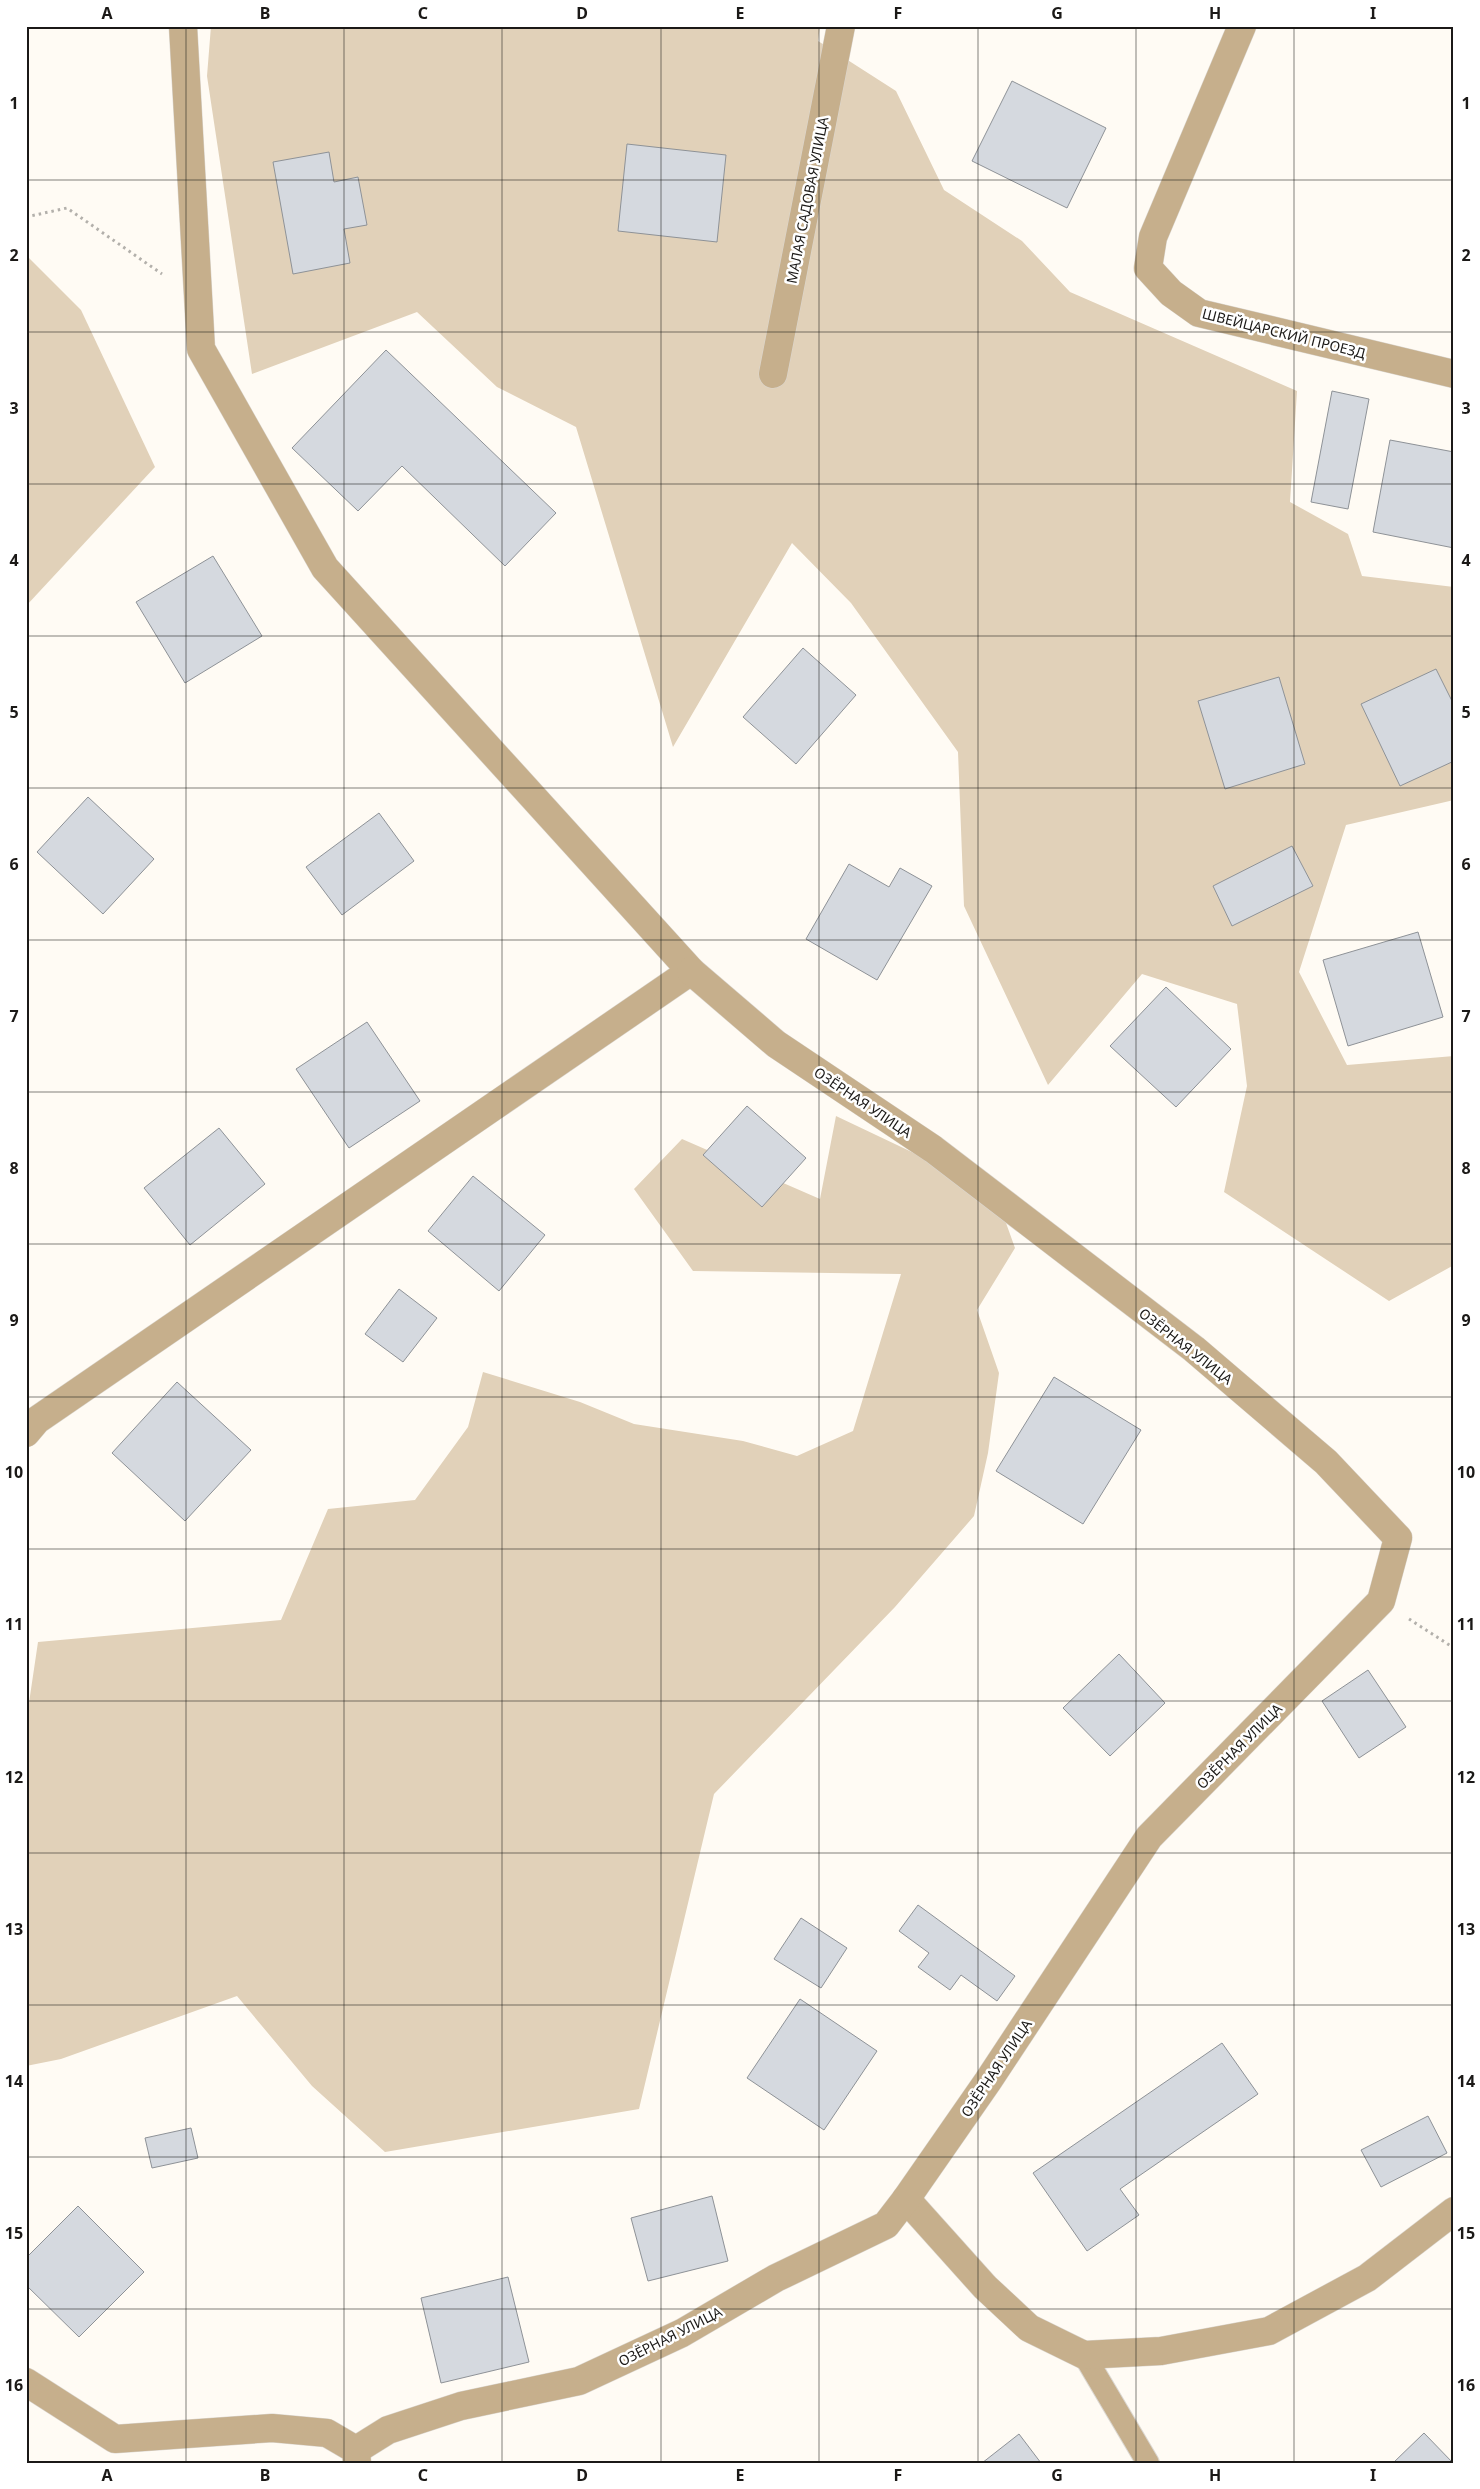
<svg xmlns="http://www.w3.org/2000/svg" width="1480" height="2489" font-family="'Noto Sans',sans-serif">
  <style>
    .green { fill: #e1d1b9 }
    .building { fill: #d5d9df; stroke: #8e9297 }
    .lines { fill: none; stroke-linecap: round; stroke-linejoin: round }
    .service-casing { stroke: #dbd7d1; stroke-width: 24 }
    .minor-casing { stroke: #dbd7d1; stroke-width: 29 }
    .path { stroke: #b3b0ab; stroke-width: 3; stroke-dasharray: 2.5 4; stroke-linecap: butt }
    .service { stroke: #c6af8c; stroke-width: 22 }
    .minor { stroke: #c6af8c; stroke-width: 28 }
    .grid { fill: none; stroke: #1b1917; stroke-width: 1; stroke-opacity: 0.55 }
    .labels { text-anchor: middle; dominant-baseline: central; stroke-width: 5; stroke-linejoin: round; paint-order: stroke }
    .street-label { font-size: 14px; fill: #1b1917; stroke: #fff }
    .neatline { fill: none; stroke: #1b1917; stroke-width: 2 }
    .grid-label { font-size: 16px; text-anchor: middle; font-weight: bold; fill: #1b1917 }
  </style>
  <rect width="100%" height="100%" fill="#fffbf4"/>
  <g class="green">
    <polygon points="211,26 820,26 818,41 896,91 944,190 1022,241 1070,292 1297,391 1290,502 1348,534 1362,576 1454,587 1454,800 1346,825 1299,972 1347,1065 1454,1056 1454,1265 1389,1301 1224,1192 1247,1086 1237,1004 1142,974 1048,1085 964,906 958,752 851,603 792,543 673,747 576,427 497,387 417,312 252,374 207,76"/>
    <polygon points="26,255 81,310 155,467 26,606"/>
    <polygon points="836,1116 916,1154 1001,1209 1015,1248 977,1310 999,1373 988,1453 974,1516 895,1607 714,1794 639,2109 385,2152 312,2086 237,1996 61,2059 26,2066 26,1723 38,1642 281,1620 328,1509 415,1500 468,1427 483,1372 580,1402 634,1424 743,1441 797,1456 853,1431 901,1274 693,1271 634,1189 682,1139 820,1199"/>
  </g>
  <g class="building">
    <polygon points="1012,81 1106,128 1067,208 972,161"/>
    <polygon points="627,144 726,155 717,242 618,231"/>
    <polygon points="329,152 334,182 358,177 367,225 344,229 350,263 293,274 273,162"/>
    <polygon points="386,350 556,513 505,566 402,466 358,511 292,448"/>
    <polygon points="1332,391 1369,399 1348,509 1311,502"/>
    <polygon points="1390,440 1454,452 1454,548 1373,532"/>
    <polygon points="213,556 262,636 185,683 136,602"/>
    <polygon points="803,648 856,695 796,764 743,717"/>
    <polygon points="1436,669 1454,705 1454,761 1400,786 1361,704"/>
    <polygon points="1279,677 1305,764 1225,789 1198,701"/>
    <polygon points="88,797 154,859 103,914 37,852"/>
    <polygon points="379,813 414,861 342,915 306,867"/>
    <polygon points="1292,846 1313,886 1232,926 1213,886"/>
    <polygon points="849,864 889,887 900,868 932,886 877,980 806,939"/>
    <polygon points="1418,932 1443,1017 1348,1046 1323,960"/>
    <polygon points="1166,987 1231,1049 1176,1107 1110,1046"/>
    <polygon points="367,1022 420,1101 349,1148 296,1069"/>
    <polygon points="747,1106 806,1158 762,1207 703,1155"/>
    <polygon points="219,1128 265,1184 190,1245 144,1188"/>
    <polygon points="473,1176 545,1235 499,1291 428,1231"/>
    <polygon points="399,1289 437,1318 403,1362 365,1334"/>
    <polygon points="1054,1377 1141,1430 1083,1524 996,1471"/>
    <polygon points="177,1382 251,1450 185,1521 112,1453"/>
    <polygon points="1119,1654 1165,1703 1110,1756 1063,1708"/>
    <polygon points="1368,1670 1406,1727 1359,1758 1322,1701"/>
    <polygon points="918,1905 1015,1976 997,2001 961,1975 950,1990 918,1967 929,1953 899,1931"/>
    <polygon points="801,1918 847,1948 821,1988 774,1959"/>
    <polygon points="800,1999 877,2051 824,2130 747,2078"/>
    <polygon points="1222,2043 1258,2094 1120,2189 1139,2215 1087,2251 1033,2173"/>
    <polygon points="1428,2116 1447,2153 1381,2187 1361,2150"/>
    <polygon points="191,2128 198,2158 152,2168 145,2138"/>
    <polygon points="712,2196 728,2261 648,2281 631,2218"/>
    <polygon points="78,2206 144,2272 79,2337 26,2285 26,2258"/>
    <polygon points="508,2277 529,2362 441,2383 421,2298"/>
    <polygon points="1424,2433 1453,2463 1393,2463"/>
    <polygon points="1019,2434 1041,2463 982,2463"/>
  </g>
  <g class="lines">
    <defs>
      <polyline id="service" points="1084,2355 1148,2463"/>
      <g id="minor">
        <polyline points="1242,26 1153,237 1148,268 1171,293 1199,313 1454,374"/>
        <polyline points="773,374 841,26"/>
        <polyline points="26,1433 37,1420 691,971 325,568 201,349 183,26"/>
        <polyline points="906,2199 985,2287 1029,2328 1084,2355 1161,2351 1269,2331 1367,2278 1454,2211"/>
        <polyline points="26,2382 115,2439 272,2428 327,2433 356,2450 357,2463"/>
        <polyline points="356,2450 388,2430 461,2406 579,2381 682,2333 776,2278 886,2225 906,2199 988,2081 1149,1837 1381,1601 1398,1538 1326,1462 1194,1349 933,1149 776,1044 691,971"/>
      </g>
    </defs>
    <use href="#service" class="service-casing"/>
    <use href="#minor" class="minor-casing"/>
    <g class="path">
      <polyline points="26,217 67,208 162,274"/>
      <polyline points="1409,1619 1454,1648"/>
    </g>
    <use href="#service" class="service"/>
    <use href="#minor" class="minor"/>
  </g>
  <path class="grid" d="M 186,26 L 186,2463M 344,26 L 344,2463M 502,26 L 502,2463M 661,26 L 661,2463M 819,26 L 819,2463M 978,26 L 978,2463M 1136,26 L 1136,2463M 1294,26 L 1294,2463M 26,180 L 1454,180M 26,332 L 1454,332M 26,484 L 1454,484M 26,636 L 1454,636M 26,788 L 1454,788M 26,940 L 1454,940M 26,1092 L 1454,1092M 26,1244 L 1454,1244M 26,1397 L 1454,1397M 26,1549 L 1454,1549M 26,1701 L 1454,1701M 26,1853 L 1454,1853M 26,2005 L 1454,2005M 26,2157 L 1454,2157M 26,2309 L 1454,2309"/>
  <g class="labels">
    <g class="street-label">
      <text transform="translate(807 200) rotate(-79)">МАЛАЯ САДОВАЯ УЛИЦА</text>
      <text transform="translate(1284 333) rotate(14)">ШВЕЙЦАРСКИЙ ПРОЕЗД</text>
      <text transform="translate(863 1102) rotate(34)">ОЗЁРНАЯ УЛИЦА</text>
      <text transform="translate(1186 1346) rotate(38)">ОЗЁРНАЯ УЛИЦА</text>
      <text transform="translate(1239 1746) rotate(-45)">ОЗЁРНАЯ УЛИЦА</text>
      <text transform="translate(996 2068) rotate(-56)">ОЗЁРНАЯ УЛИЦА</text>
      <text transform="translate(670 2336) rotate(-27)">ОЗЁРНАЯ УЛИЦА</text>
    </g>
  </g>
  <rect width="1480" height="2489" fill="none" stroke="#ffffff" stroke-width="55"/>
  <rect x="28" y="28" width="1424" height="2434" class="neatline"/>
  <g class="grid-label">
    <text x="107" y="19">A</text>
    <text x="265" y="19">B</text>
    <text x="423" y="19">C</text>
    <text x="582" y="19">D</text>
    <text x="740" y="19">E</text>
    <text x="898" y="19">F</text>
    <text x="1057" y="19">G</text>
    <text x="1215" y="19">H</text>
    <text x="1373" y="19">I</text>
    <text x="14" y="109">1</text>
    <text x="1466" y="109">1</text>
    <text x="14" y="261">2</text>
    <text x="1466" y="261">2</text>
    <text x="14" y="414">3</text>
    <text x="1466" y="414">3</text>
    <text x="14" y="566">4</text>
    <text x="1466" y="566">4</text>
    <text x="14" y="718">5</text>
    <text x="1466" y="718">5</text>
    <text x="14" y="870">6</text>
    <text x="1466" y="870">6</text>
    <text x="14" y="1022">7</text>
    <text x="1466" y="1022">7</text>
    <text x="14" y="1174">8</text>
    <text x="1466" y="1174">8</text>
    <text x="14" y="1326">9</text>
    <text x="1466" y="1326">9</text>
    <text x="14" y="1478">10</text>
    <text x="1466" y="1478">10</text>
    <text x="14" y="1630">11</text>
    <text x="1466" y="1630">11</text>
    <text x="14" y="1783">12</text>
    <text x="1466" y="1783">12</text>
    <text x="14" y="1935">13</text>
    <text x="1466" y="1935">13</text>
    <text x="14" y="2087">14</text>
    <text x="1466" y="2087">14</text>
    <text x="14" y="2239">15</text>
    <text x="1466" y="2239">15</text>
    <text x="14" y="2391">16</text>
    <text x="1466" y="2391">16</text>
    <text x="107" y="2481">A</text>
    <text x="265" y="2481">B</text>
    <text x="423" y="2481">C</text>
    <text x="582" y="2481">D</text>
    <text x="740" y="2481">E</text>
    <text x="898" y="2481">F</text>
    <text x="1057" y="2481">G</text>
    <text x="1215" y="2481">H</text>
    <text x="1373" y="2481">I</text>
  </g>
</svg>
